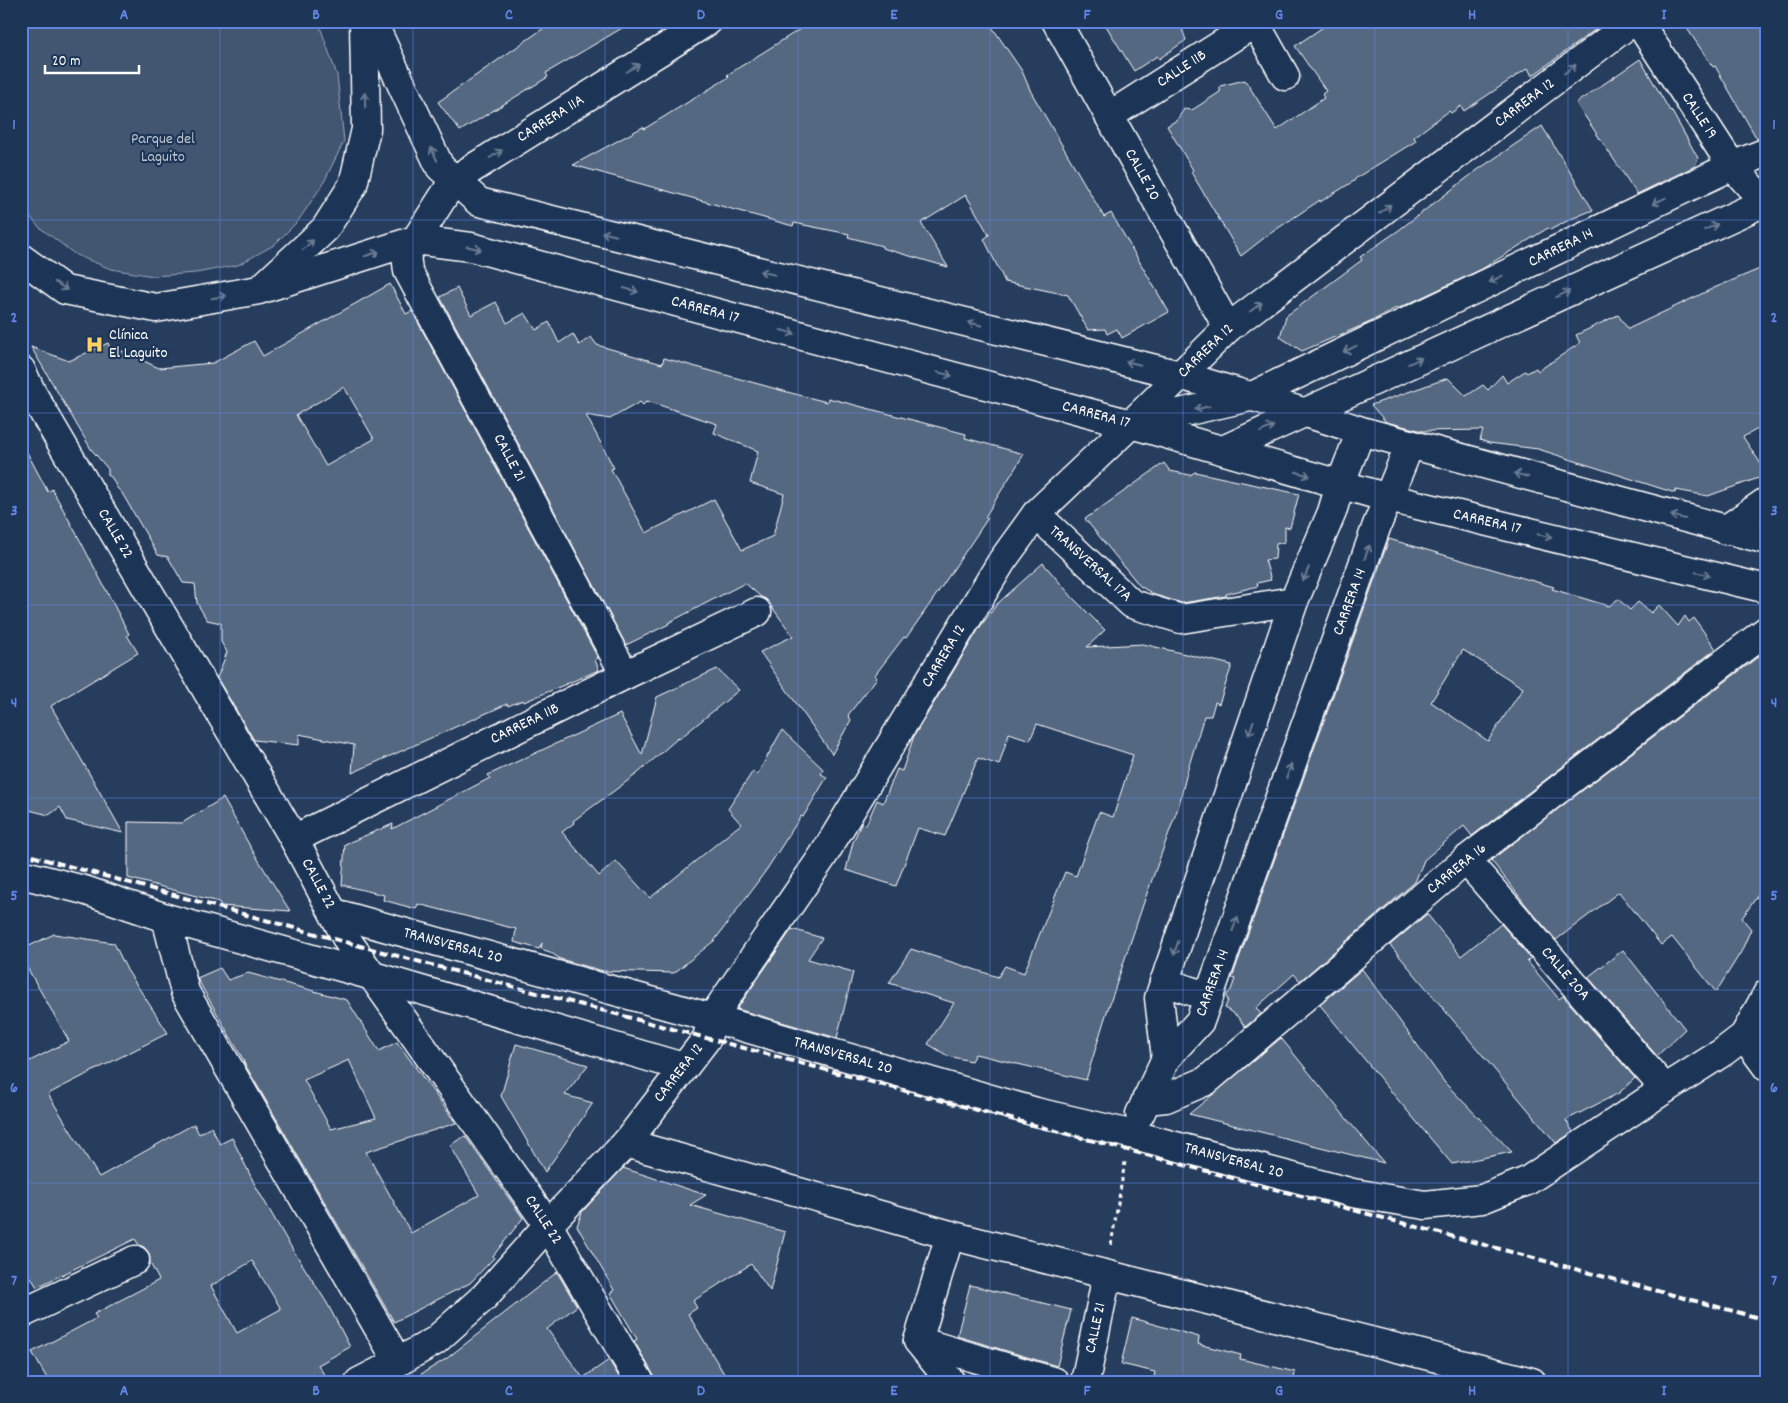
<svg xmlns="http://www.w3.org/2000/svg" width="1788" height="1403" font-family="Dekko,sans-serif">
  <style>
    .green { fill: #425672; stroke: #a0aab8 }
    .building { fill: #556781; stroke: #fff; fill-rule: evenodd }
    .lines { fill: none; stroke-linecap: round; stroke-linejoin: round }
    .minor-casing { stroke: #fff; stroke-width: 31 }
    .tertiary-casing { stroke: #fff; stroke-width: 31 }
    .primary-casing { stroke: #fff; stroke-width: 31 }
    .path { stroke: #fff; stroke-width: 3; stroke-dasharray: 4 4; stroke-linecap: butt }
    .minor { stroke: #1d3557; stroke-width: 28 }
    .tertiary { stroke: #1d3557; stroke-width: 28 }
    .primary { stroke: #1d3557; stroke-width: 28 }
    .rail { stroke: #fff; stroke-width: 4; stroke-dasharray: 8 4; stroke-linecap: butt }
    .oneway { stroke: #6c7c92 }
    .grid { fill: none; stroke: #6183e4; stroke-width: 1; stroke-opacity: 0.55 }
    .labels { text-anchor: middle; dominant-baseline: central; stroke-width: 4.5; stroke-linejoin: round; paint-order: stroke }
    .street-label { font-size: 16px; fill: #fff; stroke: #1d3557 }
    .park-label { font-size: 16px; fill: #bdc4ce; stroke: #1d3557 }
    .poi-label { font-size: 16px; fill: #fff; stroke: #1d3557; text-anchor: start }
    .neatline { fill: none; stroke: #6183e4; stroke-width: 2 }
    .grid-label { font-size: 16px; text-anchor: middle; font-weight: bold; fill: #6183e4 }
  </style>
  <rect width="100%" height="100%" fill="#263d5e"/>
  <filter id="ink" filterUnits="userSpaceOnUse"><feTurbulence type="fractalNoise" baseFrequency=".02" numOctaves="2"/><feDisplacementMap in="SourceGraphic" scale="10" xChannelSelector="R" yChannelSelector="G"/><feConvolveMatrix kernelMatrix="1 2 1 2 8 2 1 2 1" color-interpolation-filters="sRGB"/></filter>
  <g filter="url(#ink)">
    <polygon class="green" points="21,21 318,21 337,75 344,141 323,184 298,221 274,245 238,265 196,273 153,276 111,269 76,255 39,227 21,206"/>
    <g class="building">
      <polygon points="554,21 634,21 546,73 548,77 460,131 438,102"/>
      <polygon points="813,21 988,21 1022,71 1031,92 1104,217 1111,213 1169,312 1122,338 1117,329 1107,334 1105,329 1088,330 1068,295 1005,282 984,239 989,235 966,195 921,223 948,267 882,248 882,246 848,237 849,234 794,223 793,226 573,165 643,127 644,129 729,77 727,75"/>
      <polygon points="1103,21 1179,21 1186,40 1159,59 1157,56 1134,71"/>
      <polygon points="1332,21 1607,21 1532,76 1528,68 1464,111 1461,106 1451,113 1449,111 1414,137 1416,141 1356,178 1354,181 1320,202 1320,200 1268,235 1241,256 1191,172 1193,170 1167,126 1177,120 1184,109 1192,110 1220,92 1220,86 1245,80 1277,130 1324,98 1322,94 1326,91 1295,46"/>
      <polygon points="1682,21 1767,21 1767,137 1757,139 1715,66 1713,67"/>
      <polygon points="1640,59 1670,111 1671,110 1698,158 1695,166 1637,194 1576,103"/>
      <polygon points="1542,126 1593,210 1571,219 1550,230 1548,228 1482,269 1397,309 1396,308 1368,323 1302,351 1280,337 1286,316 1362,260 1360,257 1399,230 1476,171"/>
      <polygon points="1767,266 1767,424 1743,437 1767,473 1767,475 1708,496 1676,490 1675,493 1538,449 1489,443 1480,440 1483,430 1423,431 1386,422 1371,405 1448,378 1466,396 1483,385 1488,390 1502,375 1507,383 1525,371 1527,373 1536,368 1538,371 1580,343 1576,335 1618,315 1628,329 1714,288"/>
      <path d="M 390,284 L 406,314 L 412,311 L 598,658 L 595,660 L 599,670 L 524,702 L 523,700 L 508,706 L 507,704 L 352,773 L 354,745 L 299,734 L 299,745 L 254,740 L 217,678 L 227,652 L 221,642 L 221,623 L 207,620 L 197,603 L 195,584 L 183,583 L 168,557 L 158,555 L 122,493 L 117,488 L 112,478 L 108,475 L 108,469 L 91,449 L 31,347 L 69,361 L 108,343 L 113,355 L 122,351 L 159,368 L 213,363 L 254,341 L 263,356 ZM 344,387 L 374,439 L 326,466 L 296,415 Z"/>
      <path d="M 457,288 L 471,315 L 496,302 L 507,323 L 525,313 L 536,330 L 549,322 L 559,343 L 573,334 L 579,345 L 591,337 L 597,345 L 662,364 L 664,358 L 791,393 L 827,402 L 828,398 L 966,434 L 965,438 L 1024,454 L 985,517 L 988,518 L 932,601 L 906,638 L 904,637 L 875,675 L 877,678 L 848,715 L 851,720 L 832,754 L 760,652 L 793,636 L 766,599 L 761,597 L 745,583 L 668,623 L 669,624 L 626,645 L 440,297 ZM 647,401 L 717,424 L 714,433 L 758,451 L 750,483 L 784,494 L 773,536 L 742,550 L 714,499 L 646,533 L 611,469 L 614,468 L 586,415 L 610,419 L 640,402 L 643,405 Z"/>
      <polygon points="21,441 48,492 52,489 81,542 129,634 127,635 138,653 51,706 123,833 67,820 60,807 49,815 21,808"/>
      <polygon points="1164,463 1170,471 1190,475 1195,472 1299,494 1290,528 1285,527 1285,542 1276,544 1275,559 1265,560 1271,580 1257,583 1258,586 1226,594 1226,596 1182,603 1155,595 1140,586 1085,519"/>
      <path d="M 1389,539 L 1554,587 L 1552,589 L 1609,606 L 1618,599 L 1630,610 L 1638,602 L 1651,613 L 1659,605 L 1678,626 L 1685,616 L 1689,622 L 1694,618 L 1716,649 L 1472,836 L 1464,826 L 1424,860 L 1415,882 L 1300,981 L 1294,974 L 1256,1008 L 1261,1014 L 1245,1027 L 1238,1017 L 1225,1008 L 1228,1000 L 1226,996 L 1231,990 L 1235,979 L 1232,978 ZM 1463,650 L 1523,688 L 1488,741 L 1431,702 Z"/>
      <polygon points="1043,563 1073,598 1105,630 1087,647 1143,644 1232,665 1219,704 1215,702 1211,716 1204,716 1187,772 1179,805 1145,899 1104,1021 1086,1080 975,1054 971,1061 948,1056 928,1044 954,1003 889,983 911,949 998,977 1005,966 1024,973 1065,872 1076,876 1099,812 1113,817 1133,755 1037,724 1030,740 1009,733 999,765 978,758 945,836 918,828 896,886 846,870 853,842 861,824 866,825 877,800 883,803 897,769 902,771 914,736 980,627 997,604"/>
      <polygon points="1767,650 1767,882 1742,918 1751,929 1741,952 1716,992 1672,937 1661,945 1619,892 1556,940 1526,905 1491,860"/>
      <polygon points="717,669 739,690 679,739 678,738 637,774 573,821 574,823 562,832 599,876 616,861 650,898 741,824 728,809 753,771 757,775 782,730 823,769 821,774 827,777 803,817 801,816 767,869 715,940 674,973 603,971 560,959 550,952 541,949 542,943 539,949 514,942 516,929 418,904 416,909 383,900 384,895 342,885 345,844 393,824 392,829 490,778 488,775 620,714 642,755 657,697"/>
      <polygon points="223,798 251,848 290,911 221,906 219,902 128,878 128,822 182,823"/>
      <polygon points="1427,914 1461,956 1501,924 1531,958 1527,961 1559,999 1563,996 1635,1078 1619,1093 1566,1120 1573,1132 1556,1143 1390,945"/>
      <polygon points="792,929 822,938 808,959 853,972 837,1038 737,1009"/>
      <path d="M 54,934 L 114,943 L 127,970 L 168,1033 L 48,1094 L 99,1177 L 194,1124 L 199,1134 L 211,1127 L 220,1144 L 232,1138 L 255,1185 L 288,1242 L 327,1303 L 350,1347 L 318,1365 L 329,1382 L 49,1382 L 32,1352 L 97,1318 L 94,1314 L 159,1280 L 150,1263 L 149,1253 L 144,1247 L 139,1245 L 135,1239 L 37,1287 L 30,1276 L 21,1280 L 21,1050 L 28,1062 L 69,1041 L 21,957 L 21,950 ZM 252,1261 L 281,1309 L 237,1333 L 211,1286 Z"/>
      <polygon points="1623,950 1685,1029 1657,1056 1588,977"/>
      <path d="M 220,968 L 228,980 L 248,973 L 347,1000 L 379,1051 L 397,1042 L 456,1123 L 366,1152 L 411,1233 L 479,1195 L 450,1145 L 465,1136 L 523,1218 L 493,1256 L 494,1258 L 470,1283 L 394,1322 L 243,1061 L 244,1061 L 198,980 L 197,978 ZM 349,1060 L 376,1118 L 331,1129 L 304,1080 Z"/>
      <polygon points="1362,969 1445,1083 1512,1152 1452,1164 1383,1082 1320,1005"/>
      <polygon points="1281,1038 1346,1118 1384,1163 1189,1114"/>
      <polygon points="516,1044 588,1065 565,1095 593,1103 545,1172 501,1096"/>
      <polygon points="623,1168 706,1195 690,1205 785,1232 770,1291 751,1264 693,1301 697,1308 688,1314 729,1382 656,1382 653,1374 634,1341 637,1339 610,1293 614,1290 577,1226 582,1212"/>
      <polygon points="557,1272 577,1306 547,1329 583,1378 609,1360 622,1382 408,1382 446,1359"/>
      <polygon points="970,1285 1071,1310 1057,1366 957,1336"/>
      <polygon points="1132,1318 1199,1337 1198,1344 1241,1355 1240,1359 1295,1372 1294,1382 1153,1382 1155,1372 1121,1364"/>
    </g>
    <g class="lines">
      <defs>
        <g id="minor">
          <polyline points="1056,21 1228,328"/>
          <polyline points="1254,21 1285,76"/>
          <polyline points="1638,21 1732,166 1767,205"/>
          <polyline points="1109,116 1255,23"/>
          <polyline points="21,370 32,393 294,839 349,943 548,1225 640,1382"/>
          <polyline points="1036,514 1132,604 1181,619 1294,601"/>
          <polyline points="1725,530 1767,501"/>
          <polyline points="625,675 408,271 406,255 454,180 708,21"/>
          <polyline points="294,839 625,675 757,612"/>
          <polyline points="1466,860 1665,1089"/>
          <polyline points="21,874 84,890 166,918 373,976 683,1067"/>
          <polyline points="334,913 712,1018 1036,1112 1130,1134 1353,1193 1425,1205 1482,1199 1527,1181 1665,1089 1723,1052 1744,1036 1767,994"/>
          <polyline points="166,918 185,992 398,1362"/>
          <polyline points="1164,982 1209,997"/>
          <polyline points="1744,1036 1767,1067"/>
          <polyline points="1166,1058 1159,998 1294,601 1332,512 1340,485 1361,431"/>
          <polyline points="1146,1100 1166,1098 1206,1081 1466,860 1767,630"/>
          <polyline points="1140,1114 1166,1058 1200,1021 1377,525 1410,444"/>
          <polyline points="626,1143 950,1235 1532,1382"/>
          <polyline points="950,1235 918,1341 951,1382"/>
          <polyline points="21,1314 135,1260"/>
          <polyline points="918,1341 1055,1382"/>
          <polyline points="359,1382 398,1362 435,1341 485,1296 548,1225 626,1143 707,1038 712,1018 823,856 1002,561 1036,514 1131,424"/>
          <polyline points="1085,1382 1107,1275"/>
        </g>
        <g id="tertiary">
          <polyline points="1131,424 1250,397 1732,166 1767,152"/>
          <polyline points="1131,424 1228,328 1633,21"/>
          <polyline points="1223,450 1767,201"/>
        </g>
        <g id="primary">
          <path d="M 372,21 L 440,167 L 479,202 L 1180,375 C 1241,394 1301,410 1361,431 L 1767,540"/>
          <polyline points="21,258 65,290 156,308 259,290 415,240 471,247 1131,424 1388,498 1767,589"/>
          <polyline points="266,284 325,229 353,185 366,129 364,21"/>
        </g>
      </defs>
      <use href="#minor" class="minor-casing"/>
      <use href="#tertiary" class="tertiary-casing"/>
      <use href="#primary" class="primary-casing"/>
      <polyline class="path" points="1111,1245 1125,1162"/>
      <use href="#minor" class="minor"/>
      <use href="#tertiary" class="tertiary"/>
      <use href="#primary" class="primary"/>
      <polyline class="rail" points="21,853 349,943 1767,1320"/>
    </g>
    <defs><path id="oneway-shaft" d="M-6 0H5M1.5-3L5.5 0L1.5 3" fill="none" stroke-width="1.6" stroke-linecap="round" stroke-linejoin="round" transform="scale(1.25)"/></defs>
    <g class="oneway">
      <use href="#oneway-shaft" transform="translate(633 68) rotate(-32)"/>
      <use href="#oneway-shaft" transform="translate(1570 69) rotate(-37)"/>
      <use href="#oneway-shaft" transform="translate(365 100) rotate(-91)"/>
      <use href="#oneway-shaft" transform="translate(434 154) rotate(-115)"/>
      <use href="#oneway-shaft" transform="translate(496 154) rotate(-32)"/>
      <use href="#oneway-shaft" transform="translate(1659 201) rotate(154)"/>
      <use href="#oneway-shaft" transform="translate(1385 209) rotate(-37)"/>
      <use href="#oneway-shaft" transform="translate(1711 227) rotate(-24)"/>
      <use href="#oneway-shaft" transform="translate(609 234) rotate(-166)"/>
      <use href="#oneway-shaft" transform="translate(308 245) rotate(-43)"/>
      <use href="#oneway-shaft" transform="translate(474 248) rotate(13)"/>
      <use href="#oneway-shaft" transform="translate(372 254) rotate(-18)"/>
      <use href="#oneway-shaft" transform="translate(767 273) rotate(-166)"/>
      <use href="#oneway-shaft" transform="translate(1496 279) rotate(154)"/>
      <use href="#oneway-shaft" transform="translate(61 286) rotate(33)"/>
      <use href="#oneway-shaft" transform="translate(631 290) rotate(15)"/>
      <use href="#oneway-shaft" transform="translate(1563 294) rotate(-24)"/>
      <use href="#oneway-shaft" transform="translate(219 297) rotate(-10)"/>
      <use href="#oneway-shaft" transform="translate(1256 307) rotate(-37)"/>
      <use href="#oneway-shaft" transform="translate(975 324) rotate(-166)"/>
      <use href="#oneway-shaft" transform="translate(788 332) rotate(15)"/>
      <use href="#oneway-shaft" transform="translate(1350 349) rotate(154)"/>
      <use href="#oneway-shaft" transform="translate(1415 361) rotate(-24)"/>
      <use href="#oneway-shaft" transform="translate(1133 363) rotate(-166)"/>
      <use href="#oneway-shaft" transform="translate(945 374) rotate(15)"/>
      <use href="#oneway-shaft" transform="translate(1202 408) rotate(167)"/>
      <use href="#oneway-shaft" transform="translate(1267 429) rotate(-25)"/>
      <use href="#oneway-shaft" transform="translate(1303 474) rotate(17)"/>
      <use href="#oneway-shaft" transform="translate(1521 475) rotate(-165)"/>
      <use href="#oneway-shaft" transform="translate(1678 517) rotate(-165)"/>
      <use href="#oneway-shaft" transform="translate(1545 536) rotate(13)"/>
      <use href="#oneway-shaft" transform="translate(1367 552) rotate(-70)"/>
      <use href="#oneway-shaft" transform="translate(1306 574) rotate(113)"/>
      <use href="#oneway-shaft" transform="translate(1703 574) rotate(13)"/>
      <use href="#oneway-shaft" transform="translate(1251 728) rotate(109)"/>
      <use href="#oneway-shaft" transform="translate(1289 771) rotate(-70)"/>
      <use href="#oneway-shaft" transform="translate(1235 924) rotate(-70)"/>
      <use href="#oneway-shaft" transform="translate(1176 948) rotate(109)"/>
    </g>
  </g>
  <path class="grid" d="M 220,21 L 220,1382M 413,21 L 413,1382M 605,21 L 605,1382M 798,21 L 798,1382M 990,21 L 990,1382M 1183,21 L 1183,1382M 1375,21 L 1375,1382M 1568,21 L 1568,1382M 21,220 L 1767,220M 21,413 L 1767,413M 21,605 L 1767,605M 21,798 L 1767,798M 21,990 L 1767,990M 21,1183 L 1767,1183"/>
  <defs>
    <symbol id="hospital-bare" viewBox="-9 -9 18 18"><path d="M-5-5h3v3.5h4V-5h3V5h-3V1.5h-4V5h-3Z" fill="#ffd166" stroke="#1d3557" stroke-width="2.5" paint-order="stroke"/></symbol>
  </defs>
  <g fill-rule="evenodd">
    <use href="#hospital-bare" x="82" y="332" width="25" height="25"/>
  </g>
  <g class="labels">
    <g class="street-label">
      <text transform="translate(1182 69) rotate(-33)">CALLE 11B</text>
      <text transform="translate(1525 103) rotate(-37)">CARRERA 12</text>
      <text transform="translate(1699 116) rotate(57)">CALLE 19</text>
      <text transform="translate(551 119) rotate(-32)">CARRERA 11A</text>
      <text transform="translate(1142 175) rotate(61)">CALLE 20</text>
      <text transform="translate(1561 248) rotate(-26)">CARRERA 14</text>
      <text transform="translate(705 310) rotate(15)">CARRERA 17</text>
      <text transform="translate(1206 351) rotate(-44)">CARRERA 12</text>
      <text transform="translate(1096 415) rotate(15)">CARRERA 17</text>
      <text transform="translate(509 458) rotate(62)">CALLE 21</text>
      <text transform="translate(1487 522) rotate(13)">CARRERA 17</text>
      <text transform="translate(115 534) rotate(60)">CALLE 22</text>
      <text transform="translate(1090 564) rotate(42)">TRANSVERSAL 17A</text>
      <text transform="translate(1350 602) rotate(-70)">CARRERA 14</text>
      <text transform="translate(944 656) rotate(-59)">CARRERA 12</text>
      <text transform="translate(525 724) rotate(-26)">CARRERA 11B</text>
      <text transform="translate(1457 869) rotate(-39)">CARRERA 16</text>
      <text transform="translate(318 884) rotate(62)">CALLE 22</text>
      <text transform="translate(453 946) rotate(15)">TRANSVERSAL 20</text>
      <text transform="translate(1565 974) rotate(49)">CALLE 20A</text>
      <text transform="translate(1213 983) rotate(-70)">CARRERA 14</text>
      <text transform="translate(843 1056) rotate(16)">TRANSVERSAL 20</text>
      <text transform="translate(679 1073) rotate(-52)">CARRERA 12</text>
      <text transform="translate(1234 1161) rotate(15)">TRANSVERSAL 20</text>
      <text transform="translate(543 1220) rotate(57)">CALLE 22</text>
      <text transform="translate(1096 1328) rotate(-78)">CALLE 21</text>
    </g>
    <g class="park-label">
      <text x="163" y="139">Parque del<tspan x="163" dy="18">Laguito</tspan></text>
    </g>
    <g class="poi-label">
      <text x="109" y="335">Clínica<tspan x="109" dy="18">El Laguito</tspan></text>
    </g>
  </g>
  <rect width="1788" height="1403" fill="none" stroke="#1d3557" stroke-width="55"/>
  <path d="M45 65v8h94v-8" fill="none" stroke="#ffffff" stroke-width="2.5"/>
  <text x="52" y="65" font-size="15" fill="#ffffff" stroke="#1d3557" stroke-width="4" paint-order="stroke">20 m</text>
  <rect x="28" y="28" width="1732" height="1348" class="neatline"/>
  <g class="grid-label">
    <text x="124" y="19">A</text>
    <text x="316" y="19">B</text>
    <text x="509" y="19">C</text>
    <text x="701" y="19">D</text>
    <text x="894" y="19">E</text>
    <text x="1087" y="19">F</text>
    <text x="1279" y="19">G</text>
    <text x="1472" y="19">H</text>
    <text x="1664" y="19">I</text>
    <text x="14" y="129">1</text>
    <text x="1774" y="129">1</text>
    <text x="14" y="322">2</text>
    <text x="1774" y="322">2</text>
    <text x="14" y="515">3</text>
    <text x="1774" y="515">3</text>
    <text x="14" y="707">4</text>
    <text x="1774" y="707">4</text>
    <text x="14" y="900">5</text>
    <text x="1774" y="900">5</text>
    <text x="14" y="1092">6</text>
    <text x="1774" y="1092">6</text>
    <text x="14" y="1285">7</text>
    <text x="1774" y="1285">7</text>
    <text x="124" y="1395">A</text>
    <text x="316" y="1395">B</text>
    <text x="509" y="1395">C</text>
    <text x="701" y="1395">D</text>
    <text x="894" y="1395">E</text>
    <text x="1087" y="1395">F</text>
    <text x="1279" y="1395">G</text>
    <text x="1472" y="1395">H</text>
    <text x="1664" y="1395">I</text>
  </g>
</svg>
